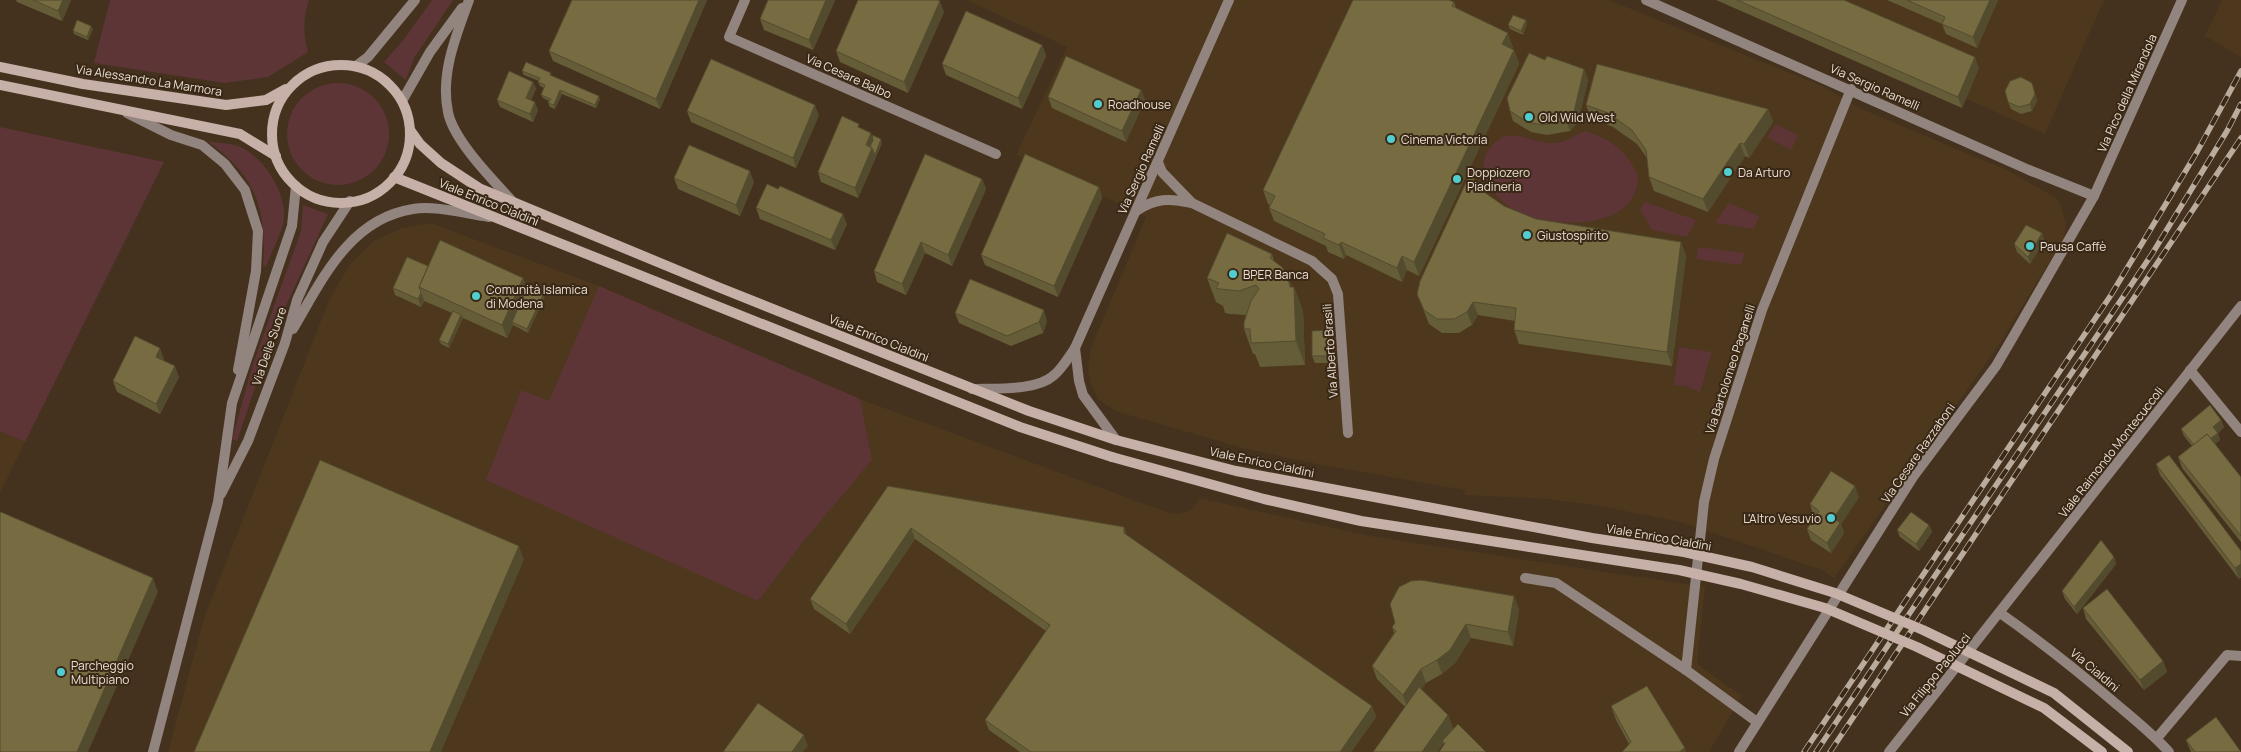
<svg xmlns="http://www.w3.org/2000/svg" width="2241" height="752" font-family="Manrope,sans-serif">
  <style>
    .built { fill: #4d371d }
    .green { fill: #5d3536 }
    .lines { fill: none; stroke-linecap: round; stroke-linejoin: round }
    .minor { stroke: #92847f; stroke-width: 10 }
    .tertiary { stroke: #92847f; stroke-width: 10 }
    .secondary { stroke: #c6b0a7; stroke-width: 10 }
    .rail-casing { stroke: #b9ac9d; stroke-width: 5.5 }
    .rail { stroke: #392815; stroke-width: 4; stroke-dasharray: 11; stroke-linecap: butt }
    .secondary-bridge { stroke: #c6b0a7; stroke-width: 10 }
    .wall { fill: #655c38 }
    .shaded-wall { fill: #534b2e }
    .building { fill: #766b41; stroke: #534b2e }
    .poi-dot { fill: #52cdcf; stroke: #392815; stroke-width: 2 }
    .labels { text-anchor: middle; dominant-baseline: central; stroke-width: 4; stroke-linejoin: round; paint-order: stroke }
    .street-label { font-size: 12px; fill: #eadfd3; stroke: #392815 }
    .poi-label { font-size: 12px; fill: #eadfd3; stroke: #392815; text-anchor: start }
  </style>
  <rect width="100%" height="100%" fill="#44321e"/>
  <g class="built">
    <polygon points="967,0 1609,0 1825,87 1857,107 2007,170 2055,197 2061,206 2066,224 2064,238 1999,345 1834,578 1820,569 1680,522 1594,505 1548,499 1464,495 1465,490 1321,465 1243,448 1118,412 1099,400 1091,385 1088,370 1091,348 1146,217 1016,155 1067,47"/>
    <polygon points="1743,0 2104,0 2045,134"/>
    <polygon points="2222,0 2241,0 2241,57 2205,36"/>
    <polygon points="431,223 599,286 860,399 1169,513 1178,514 1186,512 1194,507 1199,498 1370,536 1705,587 1697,664 1742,696 1709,752 168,752 204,618 330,298 351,263 375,240 402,228"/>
    <polygon points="0,431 25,442 0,493"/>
  </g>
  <g class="green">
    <path d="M 110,0 L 309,0 C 303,17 303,34 308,52 L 268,77 L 224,83 L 94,63 Z"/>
    <polygon points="432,0 453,0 414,58 406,80 384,62 405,38"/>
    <circle cx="338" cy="134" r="51"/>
    <polygon points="1776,124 1798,135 1791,150 1767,137"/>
    <polygon points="0,127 164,162 25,442 0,431"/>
    <path d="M 1584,131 C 1608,138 1626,149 1636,172 C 1640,180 1637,190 1632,198 C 1614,229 1552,226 1523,214 C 1493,202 1464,162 1501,138 C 1514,130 1537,144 1553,143 C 1564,143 1575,136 1584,131 Z"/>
    <path d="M 207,141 C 217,143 229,143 238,146 C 263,155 290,196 283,224 C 279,238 271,253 266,267 L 263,265 C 267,207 255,175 207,141 Z"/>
    <polygon points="1645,202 1696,220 1687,237 1652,230 1640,209"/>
    <polygon points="1729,203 1759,216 1754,229 1715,223"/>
    <polygon points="303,205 328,214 273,334 237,441 232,439 253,364 301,231"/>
    <polygon points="1698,247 1745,253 1741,265 1696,259"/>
    <polygon points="599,286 860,399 872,460 803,542 758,601 486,480 521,390 549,401"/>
    <polygon points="1679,347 1712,352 1700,392 1685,386 1674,385"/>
  </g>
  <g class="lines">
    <g class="minor">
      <polyline points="745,0 729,37 996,154"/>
      <polyline points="1646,0 2029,170 2094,196"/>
      <polyline points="1158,162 1162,172 1192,203 1312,261 1332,279 1338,294 1348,433"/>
      <path d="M 1136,211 C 1155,198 1170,198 1191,203"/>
      <polyline points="1075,348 1229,0"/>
      <polyline points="2190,370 2241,432"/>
      <polyline points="1525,578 1556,583 1686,670 1757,722"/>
      <path d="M 2000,613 C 2040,641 2078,671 2115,703 C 2134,719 2153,734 2169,752"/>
      <polyline points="1686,670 1704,502 1714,459 1762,310 1851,89"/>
      <polyline points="2157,738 2227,655 2241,656"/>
    </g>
    <g class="tertiary">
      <path d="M 469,0 C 456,36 440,74 448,112 C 453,140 494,181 513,202"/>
      <polyline points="356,66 368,57 415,0"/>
      <polyline points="402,101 430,52 462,8"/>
      <polyline points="127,113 171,135 202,145 225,164 245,190 258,231 256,271 238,370"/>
      <path d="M 293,329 C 322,280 349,219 413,209 C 434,205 467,214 489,217"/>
      <polyline points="1075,348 1079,381 1083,395 1116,440"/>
      <path d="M 972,389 C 995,388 1036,391 1053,376 C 1062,369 1068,358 1075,348"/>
      <polyline points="221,494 248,441 285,343 297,300 323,242 350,201"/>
      <polyline points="153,752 218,502 232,403 292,226 296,186"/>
      <polyline points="1739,752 1913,477 1996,366 2013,337 2094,196 2182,0"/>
      <polyline points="1889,752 2241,306"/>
    </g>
    <g class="secondary">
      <circle cx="341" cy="134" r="69"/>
      <polyline points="0,67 83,84 226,105 266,100 286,89"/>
      <polyline points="0,85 240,134 276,156"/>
      <polyline points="410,130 420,144 441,163 479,188 718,287 1029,411 1116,440 1236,471 1427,507"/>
      <polyline points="394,177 1020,427 1112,457"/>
    </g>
    <defs>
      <g id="rail">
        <polyline points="1804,752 2111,295 2197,152 2241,71"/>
        <polyline points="1816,752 2152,254 2227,131 2241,104"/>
        <polyline points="1830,752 2241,138"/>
      </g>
    </defs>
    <use href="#rail" class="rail-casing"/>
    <use href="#rail" class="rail"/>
    <g class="secondary-bridge">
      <polyline points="1112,457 1264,499 1361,521 1679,570 1741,584 1825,608 1917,647 2044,708 2102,752"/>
      <polyline points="1427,507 1592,538 1684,552 1752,567 1835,593 1923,630 2054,693 2128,752"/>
    </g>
  </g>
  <g class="wall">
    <polygon points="16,0 71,0 62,21 17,2"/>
    <polygon points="572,0 707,0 660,109 553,61 549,51"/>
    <polygon points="835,0 813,50 764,30 760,19"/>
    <polygon points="1716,0 1844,0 1979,68 1962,108"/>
    <polygon points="1887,0 1998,0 1977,48 1946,34 1942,24"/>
    <polygon points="1454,2 1456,8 1513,47 1512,49 1514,50 1519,64 1419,276 1407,270 1402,282 1346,255 1344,259 1328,252 1326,246 1274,221 1269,208 1270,205 1268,204 1263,190"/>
    <polygon points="944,12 908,93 840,62 836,51"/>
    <polygon points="1526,20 1527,24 1523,35 1510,29 1508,25"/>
    <polygon points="91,26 93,29 88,40 74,34 73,31"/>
    <polygon points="1042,45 1046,56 1022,109 946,75 942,64"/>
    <polygon points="1545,60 1584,69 1588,80 1578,122 1570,131 1547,135 1531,132 1513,121 1510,111"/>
    <polygon points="522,71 552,76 600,99 596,108 562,94 555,109 550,107 548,103 549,101 543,98 541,95 544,88 540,86 538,82 539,81 524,75"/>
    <polygon points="533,82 536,89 531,100 538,110 533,122 500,107 497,100"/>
    <polygon points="2032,83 2037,101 2032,111 2021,114 2011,109 2008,102"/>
    <polygon points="1141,90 1145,100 1126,142 1052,108 1048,97"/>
    <polygon points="1586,105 1768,109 1773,122 1749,158 1745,156 1708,212 1654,191 1649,177 1647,158 1637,144 1613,127 1591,118"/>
    <polygon points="687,111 819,115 796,168 691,122"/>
    <polygon points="861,129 882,143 858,198 821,182 818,172"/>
    <polygon points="674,178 754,182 740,216 678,189"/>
    <polygon points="982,179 986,189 952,266 925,253 906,295 877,282 874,271"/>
    <polygon points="1099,187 1102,198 1058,297 985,265 981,255"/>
    <polygon points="1484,192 1504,206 1536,219 1681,242 1686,256 1672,366 1519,344 1514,330 1515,321 1478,315 1472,325 1459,333 1442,333 1429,324 1417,294"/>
    <polygon points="756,208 847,224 835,250 760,219"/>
    <polygon points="2042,233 2044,241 2030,264 2017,252 2014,244"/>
    <polygon points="1272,254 1274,261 1288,278 1292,287 1294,287 1303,311 1305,365 1260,367 1255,354 1253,354 1244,329 1246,315 1229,314 1225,313 1223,306 1216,302 1207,278"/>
    <polygon points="428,266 523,278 527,288 545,296 528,333 513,325 507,338 463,318 449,348 441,344 439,340 452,313 424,301 421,307 395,295 393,288"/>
    <polygon points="955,313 1047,321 1043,333 1011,346 959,323"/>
    <polygon points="1332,338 1332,363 1315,363 1312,356"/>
    <polygon points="164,359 163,360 179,377 160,414 117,392 113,381"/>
    <polygon points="2221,420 2224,427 2218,433 2220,440 2215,444 2241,477 2241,542 2182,468 2178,457 2192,446 2184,436 2181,429"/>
    <polygon points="2156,464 2241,551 2241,577 2239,579 2160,475"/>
    <polygon points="888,486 1124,527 1127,536 1372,706 1376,717 1351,752 1020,752 989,730 985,720 1046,631 915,539 850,634 814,609 810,599"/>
    <polygon points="1859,497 1841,524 1844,533 1831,553 1811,540 1807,529 1816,516 1813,515 1810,504"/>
    <polygon points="1929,525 1932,532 1919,551 1900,537 1897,530"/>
    <polygon points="2114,557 2116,564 2077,614 2065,599 2062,591"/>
    <polygon points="1514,596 1519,610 1513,646 1471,638 1455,663 1442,674 1426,683 1421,689 1448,715 1453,728 1444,745 1443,743 1437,752 1405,707 1377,679 1372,666 1394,633 1392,627"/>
    <polygon points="2083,608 2163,661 2167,672 2144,690 2086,619"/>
    <polygon points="1611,706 1686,752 1629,744 1616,720"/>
    <polygon points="2186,740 2241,752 2191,752"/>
  </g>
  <g class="shaded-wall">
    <polygon points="63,0 71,0 62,21 58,11"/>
    <polygon points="699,0 707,0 660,109 656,99"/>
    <polygon points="826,0 835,0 813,50 809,40"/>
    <polygon points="1990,0 1998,0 1977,48 1973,37"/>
    <polygon points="940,1 944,12 908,93 904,82"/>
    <polygon points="1526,20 1527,24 1523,35 1521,31"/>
    <polygon points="91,26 93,29 88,40 87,37"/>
    <polygon points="1508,33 1513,47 1507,58 1502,44"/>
    <polygon points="1042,45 1046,56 1022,109 1018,98"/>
    <polygon points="1514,50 1519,64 1419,276 1414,262"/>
    <polygon points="1975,57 1979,68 1962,108 1958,97"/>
    <polygon points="1584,69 1588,80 1578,122 1570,131 1566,120"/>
    <polygon points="533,82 536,89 529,105 526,98"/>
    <polygon points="2032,83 2037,101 2032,111 2030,104"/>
    <polygon points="560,90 562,94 555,109 554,105"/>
    <polygon points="1141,90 1145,100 1126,142 1122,131"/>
    <polygon points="599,96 600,99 596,108 595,105"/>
    <polygon points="535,102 538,110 533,122 530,114"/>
    <polygon points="815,105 819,115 796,168 793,158"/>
    <polygon points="1768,109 1773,122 1749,158 1744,144"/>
    <polygon points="871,133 875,144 881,139 882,143 858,198 855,188 866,145"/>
    <polygon points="1740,143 1745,156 1708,212 1703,199"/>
    <polygon points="750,171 754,182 740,216 736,205"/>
    <polygon points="982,179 986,189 952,266 948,255"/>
    <polygon points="1099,187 1102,198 1058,297 1054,286"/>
    <polygon points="843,214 847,224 835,250 831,240"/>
    <polygon points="2042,233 2044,241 2030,264 2028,257"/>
    <polygon points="921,242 925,253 906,295 902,284"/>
    <polygon points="1341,242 1346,255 1344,259 1339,245"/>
    <polygon points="1681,242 1686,256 1672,366 1667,352"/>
    <polygon points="1402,256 1407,270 1402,282 1397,268"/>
    <polygon points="523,278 528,292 512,322 513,325 507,338 502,325"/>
    <polygon points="1288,278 1294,293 1294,287 1303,311 1305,365 1296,341"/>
    <polygon points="421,293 424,300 421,307 418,299"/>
    <polygon points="544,293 545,296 528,333 527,329"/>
    <polygon points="1473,302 1478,315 1472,325 1467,312"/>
    <polygon points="1044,310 1047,321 1043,333 1039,322"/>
    <polygon points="461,315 463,318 449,348 448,344"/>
    <polygon points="1329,330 1332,338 1332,363 1330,356"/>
    <polygon points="160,348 164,359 160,367 156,357"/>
    <polygon points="175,366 179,377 160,414 156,404"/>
    <polygon points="2221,420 2224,427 2216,434 2213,427"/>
    <polygon points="2218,433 2220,440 2212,446 2210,439"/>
    <polygon points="1855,486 1859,497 1841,524 1844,533 1831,553 1827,543 1834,518"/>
    <polygon points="1929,525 1932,532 1919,551 1916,544"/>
    <polygon points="1124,527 1128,538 1124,533"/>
    <polygon points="911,528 915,539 850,634 846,624"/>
    <polygon points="519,546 524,560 441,752 430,752"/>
    <polygon points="2114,557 2116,564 2077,614 2074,607"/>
    <polygon points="2241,564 2241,577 2239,579 2235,568"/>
    <polygon points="153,578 158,592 88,752 77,752"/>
    <polygon points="1514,596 1519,610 1513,646 1508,632"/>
    <polygon points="1466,624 1471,638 1455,663 1442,674 1437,660"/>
    <polygon points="2163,661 2167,672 2144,690 2140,680"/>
    <polygon points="1421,669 1426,683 1408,709 1403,695"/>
    <polygon points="1372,706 1376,717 1351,752 1340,752"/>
    <polygon points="1448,715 1453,728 1444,742 1442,741 1443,743 1437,752 1422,752"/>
    <polygon points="804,735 808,746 803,752 792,752"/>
    <polygon points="1685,748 1686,752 1679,752"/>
  </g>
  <g class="building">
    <polygon points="33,0 63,0 58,11"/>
    <polygon points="572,0 699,0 656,99 549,51"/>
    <polygon points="768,0 826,0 809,40 760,19"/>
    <polygon points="858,0 938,0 940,1 904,82 836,51"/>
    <polygon points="1353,0 1449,0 1454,2 1452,6 1508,33 1502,44 1514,50 1414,262 1402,256 1397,268 1341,242 1339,245 1323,238 1325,234 1269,208 1275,196 1263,190"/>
    <polygon points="1737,0 1844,0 1975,57 1958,97"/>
    <polygon points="1907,0 1990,0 1973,37 1942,24 1945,17"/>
    <polygon points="966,11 1042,45 1018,98 942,64"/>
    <polygon points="1513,15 1526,20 1521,31 1508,25"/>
    <polygon points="77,20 91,26 87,37 73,31"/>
    <polygon points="1529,53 1545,60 1547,56 1584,69 1574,112 1566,120 1543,125 1527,122 1510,111 1507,98"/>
    <polygon points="1066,56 1141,90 1122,131 1048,97"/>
    <polygon points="711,59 815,105 793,158 687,111"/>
    <polygon points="526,62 551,73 550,75 599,96 595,105 560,90 554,105 548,103 551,99 541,95 545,85 538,82 540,78 522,71"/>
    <polygon points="1597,64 1768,109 1744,144 1740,143 1703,199 1649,177 1646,150 1632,130 1608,113 1586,105"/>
    <polygon points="509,71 533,82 526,98 535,102 530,114 497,100"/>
    <polygon points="2021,77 2032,83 2035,94 2030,104 2019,107 2008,102 2005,91 2010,81"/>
    <polygon points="842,116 859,124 858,127 871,133 866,145 872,148 855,188 818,172"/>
    <polygon points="872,135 881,139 875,155 872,148 870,147 873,140"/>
    <polygon points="689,145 750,171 736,205 674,178"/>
    <polygon points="925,154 982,179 948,255 921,242 902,284 874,271"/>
    <polygon points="1025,154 1099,187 1054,286 981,255"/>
    <polygon points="1470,174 1484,192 1504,206 1536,219 1681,242 1667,352 1514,330 1516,308 1473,302 1467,312 1454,319 1437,319 1424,310 1417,294 1420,281"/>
    <polygon points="767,184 778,189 780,186 843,214 831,240 756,208"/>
    <polygon points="2026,225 2042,233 2028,257 2014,244"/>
    <polygon points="1227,233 1272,254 1270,258 1282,267 1288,278 1290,287 1294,287 1296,341 1251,343 1250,329 1244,329 1244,322 1251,301 1259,289 1256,285 1239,291 1220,289 1216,288 1219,283 1207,278"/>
    <polygon points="440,240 523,278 502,325 419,287"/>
    <polygon points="407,257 428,266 419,287 421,293 418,299 393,288"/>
    <polygon points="970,279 1044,310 1039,322 1007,336 955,313"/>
    <polygon points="528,286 544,293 527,329 512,322"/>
    <polygon points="453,311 461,315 448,344 439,340"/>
    <polygon points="1329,330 1330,356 1312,356 1312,331"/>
    <polygon points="135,336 160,348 156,357 175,366 156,404 113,381"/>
    <polygon points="2210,405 2221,420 2213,427 2218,433 2210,439 2207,434 2194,445 2181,429"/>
    <polygon points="2207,434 2241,477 2241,536 2178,457"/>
    <polygon points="2169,455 2241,551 2241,564 2235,568 2156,464"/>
    <polygon points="320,460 519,546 430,752 194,752"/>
    <polygon points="1831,471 1855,486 1834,518 1840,523 1827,543 1807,529 1819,511 1810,504"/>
    <polygon points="888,486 1124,527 1124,533 1372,706 1340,752 1031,752 985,720 1050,625 911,528 846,624 810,599"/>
    <polygon points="1,512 153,578 77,752 0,752 0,513"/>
    <polygon points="1911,512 1929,525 1916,544 1897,530"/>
    <polygon points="2101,540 2114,557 2074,607 2062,591"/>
    <polygon points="1421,580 1514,596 1508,632 1466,624 1450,650 1437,660 1421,669 1403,695 1372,666 1396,631 1392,627 1395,623 1390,604 1399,587 1411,581"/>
    <polygon points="2107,589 2163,661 2140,680 2083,608"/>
    <polygon points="1647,686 1685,748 1679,752 1622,752 1631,742 1611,706"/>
    <polygon points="1419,687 1448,715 1422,752 1373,752"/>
    <polygon points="758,703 804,735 792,752 723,752"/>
    <polygon points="2216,717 2241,752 2195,752 2186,740"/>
    <polygon points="1458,724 1486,752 1439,752 1445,743 1442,741"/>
  </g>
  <g class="poi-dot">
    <circle cx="1098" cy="104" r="5"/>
    <circle cx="1529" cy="117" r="5"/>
    <circle cx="1391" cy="139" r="5"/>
    <circle cx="1728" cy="172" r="5"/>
    <circle cx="1457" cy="179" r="5"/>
    <circle cx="1527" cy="235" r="5"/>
    <circle cx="2030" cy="246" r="5"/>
    <circle cx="1233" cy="274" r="5"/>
    <circle cx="476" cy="296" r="5"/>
    <circle cx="1831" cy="518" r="5"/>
    <circle cx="61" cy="672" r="5"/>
  </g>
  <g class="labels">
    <g class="street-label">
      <text transform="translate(849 76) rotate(24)">Via Cesare Balbo</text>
      <text transform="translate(149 80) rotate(9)">Via Alessandro La Marmora</text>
      <text transform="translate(1875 87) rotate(24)">Via Sergio Ramelli</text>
      <text transform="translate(2127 93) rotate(-66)">Via Pico della Mirandola</text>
      <text transform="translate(1141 169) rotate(-66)">Via Sergio Ramelli</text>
      <text transform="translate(489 202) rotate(22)">Viale Enrico Cialdini</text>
      <text transform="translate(879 338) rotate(22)">Viale Enrico Cialdini</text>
      <text transform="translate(269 346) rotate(-71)">Via Delle Suore</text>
      <text transform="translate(1330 351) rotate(-94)">Via Alberto Brasili</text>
      <text transform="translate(1730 369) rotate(-72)">Via Bartolomeo Paganelli</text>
      <text transform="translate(2111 452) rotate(-52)">Viale Raimondo Montecuccoli</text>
      <text transform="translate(1918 453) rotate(-55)">Via Cesare Razzaboni</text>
      <text transform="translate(1262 462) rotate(12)">Viale Enrico Cialdini</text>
      <text transform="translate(1659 537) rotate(10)">Viale Enrico Cialdini</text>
      <text transform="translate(2095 670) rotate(40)">Via Cialdini</text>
      <text transform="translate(1935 675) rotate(-51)">Via Filippo Paolucci</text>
    </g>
    <g class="poi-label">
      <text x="1108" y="104">Roadhouse</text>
      <text x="1539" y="117">Old Wild West</text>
      <text x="1401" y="139">Cinema Victoria</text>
      <text x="1467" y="172">Doppiozero<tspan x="1467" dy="14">Piadineria</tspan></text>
      <text x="1738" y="172">Da Arturo</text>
      <text x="1537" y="235">Giustospirito</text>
      <text x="2040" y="246">Pausa Caffè</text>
      <text x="1243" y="274">BPER Banca</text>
      <text x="486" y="289">Comunità Islamica<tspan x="486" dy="14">di Modena</tspan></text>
      <text x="1821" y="518" text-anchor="end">L'Altro Vesuvio</text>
      <text x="71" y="665">Parcheggio<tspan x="71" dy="14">Multipiano</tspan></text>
    </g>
  </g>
</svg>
